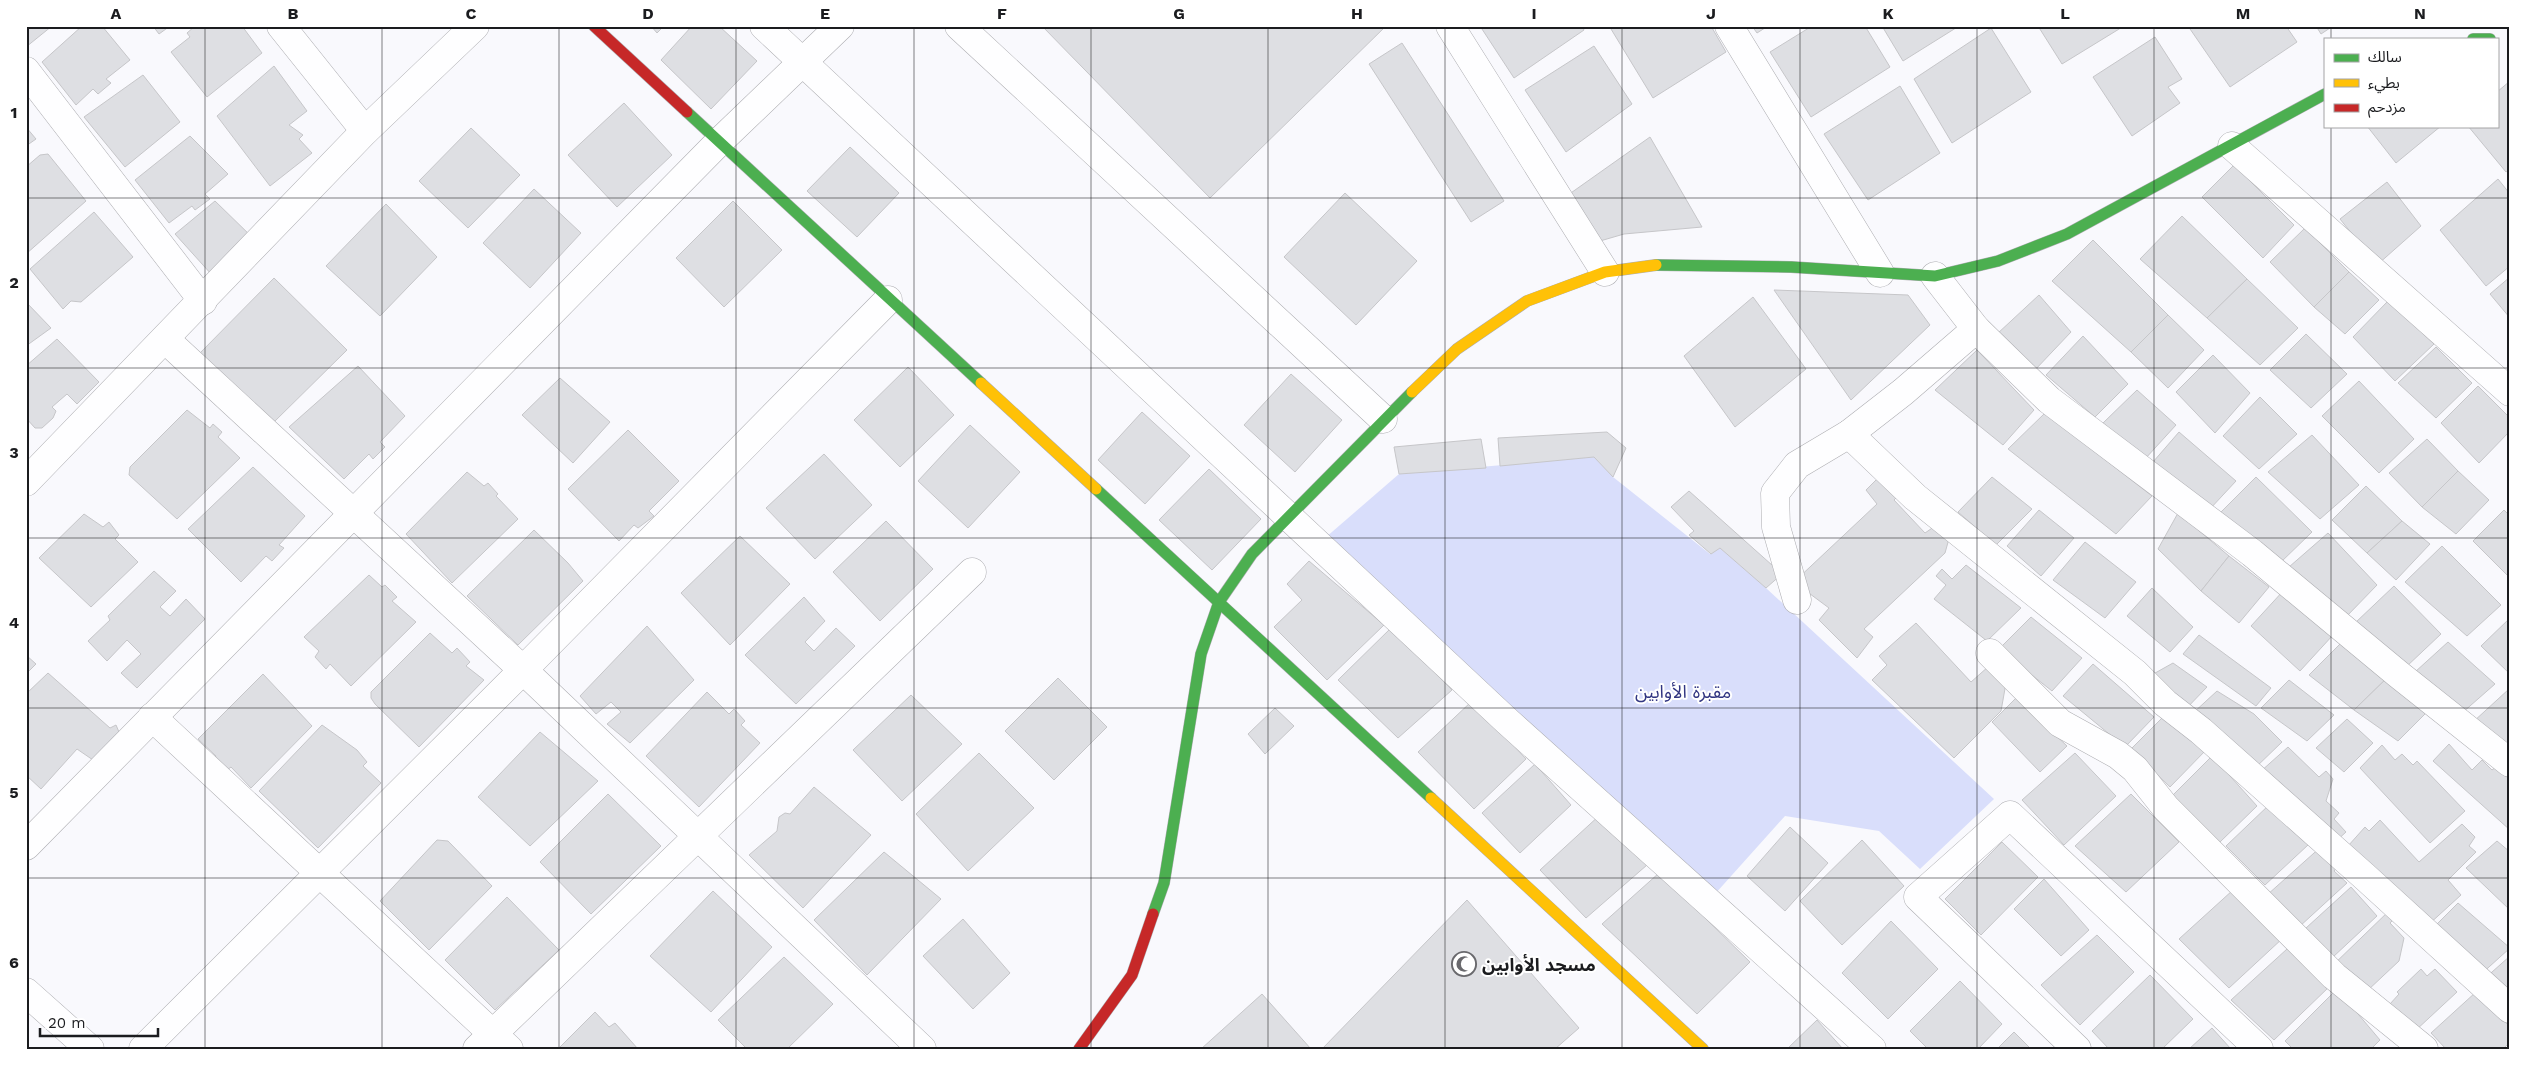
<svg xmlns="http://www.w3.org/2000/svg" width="2536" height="1075" font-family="'Work Sans','Noto Sans Arabic',sans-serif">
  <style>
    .green { fill: #d9defb }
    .building { fill: #dedfe3; stroke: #c6c6c9 }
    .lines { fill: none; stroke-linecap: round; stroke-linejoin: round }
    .street-casing { stroke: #adadb1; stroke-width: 29 }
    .fast-casing { stroke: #adadb1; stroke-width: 12 }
    .slow-casing { stroke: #adadb1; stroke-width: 12 }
    .jam-casing { stroke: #adadb1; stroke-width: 12 }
    .street { stroke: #fefeff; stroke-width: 28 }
    .fast { stroke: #4caf50; stroke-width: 11 }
    .slow { stroke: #ffc107; stroke-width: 11 }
    .jam { stroke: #c62828; stroke-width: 11 }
    .grid { fill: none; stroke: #1b1c1f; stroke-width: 1; stroke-opacity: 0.55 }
    .labels { text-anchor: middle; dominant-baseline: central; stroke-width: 4; stroke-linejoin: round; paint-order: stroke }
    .park-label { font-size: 18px; fill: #323682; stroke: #fff }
    .poi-label { font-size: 18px; font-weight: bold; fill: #1b1c1f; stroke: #fff; text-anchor: start }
    .neatline { fill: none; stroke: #1b1c1f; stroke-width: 2 }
    .grid-label { font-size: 16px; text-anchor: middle; font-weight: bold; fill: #1b1c1f }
  </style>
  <rect width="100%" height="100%" fill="#f9f9fd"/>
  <polygon class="green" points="1594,457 1613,477 1710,554 1720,548 1766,588 1994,799 1920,869 1879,831 1785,816 1715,894 1325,538 1399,474"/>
  <g class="building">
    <polygon points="26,26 52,26 26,47"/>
    <polygon points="82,26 102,26 130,60 106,79 111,83 98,94 93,89 76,105 42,62"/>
    <polygon points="153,26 170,26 159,34"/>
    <polygon points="195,26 242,26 262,53 207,97 171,52 190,37 187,33"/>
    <polygon points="651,26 664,26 657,33"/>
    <polygon points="692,26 719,26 757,61 711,109 661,60"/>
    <polygon points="1042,26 1386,26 1210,198"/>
    <polygon points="1480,26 1582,26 1584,30 1514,78"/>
    <polygon points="1615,26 1711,26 1726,52 1653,98 1611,29"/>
    <polygon points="1752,26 1768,26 1757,33"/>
    <polygon points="1812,26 1865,26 1890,67 1811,117 1770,52"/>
    <polygon points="1882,26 1959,26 1903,61"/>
    <polygon points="2038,26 2124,26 2062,64"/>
    <polygon points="2188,26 2286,26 2297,42 2230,87"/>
    <polygon points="2316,26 2333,26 2321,34"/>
    <polygon points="1991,28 2031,92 1952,143 1914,79"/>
    <polygon points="2155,37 2182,79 2168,87 2180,103 2132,136 2093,77"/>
    <polygon points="1402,43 1504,201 1471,222 1369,64"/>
    <polygon points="1594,46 1632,104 1566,152 1525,90"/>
    <polygon points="274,66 307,111 289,125 303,135 299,139 312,153 270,186 217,116"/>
    <polygon points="143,75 180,122 125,167 84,117"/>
    <polygon points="2510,81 2510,169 2506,172 2468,126 2497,126 2497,92"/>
    <polygon points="1900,86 1940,153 1868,200 1824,134"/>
    <polygon points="624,103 672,155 617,207 568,155"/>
    <polygon points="2367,126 2441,126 2396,163"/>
    <polygon points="26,127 36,139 26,146"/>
    <polygon points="471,128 520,175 468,228 419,181"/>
    <polygon points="190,136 228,174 205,194 210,199 195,210 192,206 169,223 135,180"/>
    <polygon points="1650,137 1702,227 1624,234 1600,241 1568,195"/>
    <polygon points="850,147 899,193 857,237 807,191"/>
    <polygon points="48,154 86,201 26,254 26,167 40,155"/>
    <polygon points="2234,165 2294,225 2263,258 2202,197"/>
    <polygon points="2498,179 2510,194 2510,266 2486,286 2440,230"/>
    <polygon points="2387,182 2421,226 2377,265 2340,219"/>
    <polygon points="534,189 581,233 530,288 483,243"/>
    <polygon points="1345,193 1417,261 1356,325 1284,257"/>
    <polygon points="215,201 253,238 212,275 175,234"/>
    <polygon points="733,201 782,250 724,307 676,258"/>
    <polygon points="386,204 437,257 380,316 326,266"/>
    <polygon points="94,212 133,257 81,302 71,301 63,309 30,269"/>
    <polygon points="2182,216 2247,279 2207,318 2140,259"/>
    <polygon points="2305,228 2349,272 2314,307 2270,262"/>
    <polygon points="2093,240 2168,315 2131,352 2052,281"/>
    <polygon points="2349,272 2379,300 2345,334 2314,307"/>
    <polygon points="2510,277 2510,318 2490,294"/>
    <polygon points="274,278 347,350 272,424 200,353"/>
    <polygon points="2247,279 2298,328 2260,365 2207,318"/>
    <polygon points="1774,290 1908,295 1930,325 1851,400"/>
    <polygon points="2039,295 2071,332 2034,371 1997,334"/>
    <polygon points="1753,297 1806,369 1735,427 1684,356"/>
    <polygon points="2388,301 2434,344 2395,381 2353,337"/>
    <polygon points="26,302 51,328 26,346 29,350 26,353"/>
    <polygon points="2168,315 2204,350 2168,388 2131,352"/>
    <polygon points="2306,334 2347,374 2311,408 2270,370"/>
    <polygon points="2083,336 2128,384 2095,417 2046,375"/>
    <polygon points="57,339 99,382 77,404 67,394 52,407 56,411 53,418 42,428 35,428 26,418 26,366"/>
    <polygon points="2436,347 2472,383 2436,418 2398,383"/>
    <polygon points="1977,350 2034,410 2003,445 1935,390"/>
    <polygon points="2213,355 2250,393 2215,433 2176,392"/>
    <polygon points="358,366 405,416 380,442 385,447 373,459 369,454 344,479 289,427"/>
    <polygon points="908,367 954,415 900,467 854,420"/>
    <polygon points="1291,374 1342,420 1295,472 1244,425"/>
    <polygon points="560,378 610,422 573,463 522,415"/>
    <polygon points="2359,381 2414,439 2379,473 2322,416"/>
    <polygon points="2478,386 2510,418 2510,431 2479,463 2441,423"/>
    <polygon points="2137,390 2176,425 2145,459 2103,423"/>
    <polygon points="2260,397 2297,434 2259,469 2223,436"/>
    <polygon points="187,410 210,428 213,424 222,432 218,437 240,458 177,519 129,475 130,467"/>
    <polygon points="1142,412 1190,456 1145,504 1098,460"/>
    <polygon points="2045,413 2152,496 2116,534 2008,449"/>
    <polygon points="970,425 1020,472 968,528 918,481"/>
    <polygon points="628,430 679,481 649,511 654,516 638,528 634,525 619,541 568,489"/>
    <polygon points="1607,432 1626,448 1613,477 1594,457 1500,466 1498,438"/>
    <polygon points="2179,432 2236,481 2209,510 2153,462"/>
    <polygon points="2312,435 2359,485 2320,519 2268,472"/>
    <polygon points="1481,439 1486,468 1399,474 1394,447"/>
    <polygon points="2427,439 2458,471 2422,507 2389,473"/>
    <polygon points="824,454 872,505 815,559 766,508"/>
    <polygon points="253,467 305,516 279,545 284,548 272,561 266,556 241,582 188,529"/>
    <polygon points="1209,469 1261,519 1212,570 1159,520"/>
    <polygon points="2458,471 2489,500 2456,534 2422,507"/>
    <polygon points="467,472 484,486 488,483 498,494 496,496 518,519 452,583 406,534"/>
    <polygon points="1992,477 2032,509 1996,545 1958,512"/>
    <polygon points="2256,477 2312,532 2279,564 2220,513"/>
    <polygon points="1878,478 1898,496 1894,500 1925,533 1938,524 1950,535 1945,553 1864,629 1873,637 1857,658 1819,620 1829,608 1794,582 1877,504 1866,490"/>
    <polygon points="2366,486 2402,521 2367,553 2332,520"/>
    <polygon points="1689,491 1782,574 1766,588 1720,548 1711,554 1689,535 1694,531 1671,507"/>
    <polygon points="2039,510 2074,538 2041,576 2007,546"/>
    <polygon points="2504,510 2510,516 2510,578 2473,541"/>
    <polygon points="2178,513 2229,556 2201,591 2158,549"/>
    <polygon points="84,514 103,527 109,522 119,535 115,539 138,562 91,607 39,558"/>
    <polygon points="886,521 933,569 880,621 833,572"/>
    <polygon points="2402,521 2430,544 2396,580 2367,553"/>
    <polygon points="534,530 568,563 583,581 518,645 467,596"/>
    <polygon points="2328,533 2377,585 2345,618 2289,567"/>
    <polygon points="740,536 790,584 730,645 681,593"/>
    <polygon points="2085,542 2136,582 2105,618 2053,580"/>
    <polygon points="2442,546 2501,605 2467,636 2405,582"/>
    <polygon points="2229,556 2269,587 2239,623 2201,591"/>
    <polygon points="1309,561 1384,625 1327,680 1274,627 1302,600 1287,584"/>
    <polygon points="1966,565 2021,608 1987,641 1934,599 1946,585 1936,576 1942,569 1952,579"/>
    <polygon points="154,571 176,591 160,607 170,616 186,599 205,619 137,688 121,673 141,654 127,640 107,661 88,641 110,620 108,616"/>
    <polygon points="369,575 382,587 385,585 397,597 392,601 416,622 351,686 330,664 326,669 315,657 319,651 304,637"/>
    <polygon points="2394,586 2441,634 2406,667 2355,623"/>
    <polygon points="2152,588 2193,627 2170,652 2127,616"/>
    <polygon points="2284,590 2333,635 2300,671 2251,626"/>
    <polygon points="804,597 825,621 805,642 814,651 836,628 855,646 796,704 745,655"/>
    <polygon points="2031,617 2082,658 2052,691 1999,649"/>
    <polygon points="2510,618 2510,674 2481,646"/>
    <polygon points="1916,623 1971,682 1989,666 2006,683 2001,711 1954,758 1872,680 1887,665 1879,656"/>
    <polygon points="647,626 694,680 630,743 607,724 621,712 611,702 596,714 580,696"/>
    <polygon points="1391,628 1452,690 1398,738 1338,680"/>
    <polygon points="430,633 452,653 457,648 470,662 466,666 484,680 419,747 375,704 371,698 371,692"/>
    <polygon points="2199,635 2271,688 2256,706 2183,654"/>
    <polygon points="2344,640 2389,676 2354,710 2309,675"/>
    <polygon points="2448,642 2495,684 2462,713 2415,672"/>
    <polygon points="26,655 36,664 26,674"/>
    <polygon points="2173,663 2207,687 2183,712 2148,677"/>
    <polygon points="2093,664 2154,717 2125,747 2063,696"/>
    <polygon points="48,673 110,728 116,725 119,732 93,760 77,749 41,789 26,775 26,694"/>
    <polygon points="263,674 312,726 251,788 231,767 222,774 212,762 216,756 198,739"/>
    <polygon points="2389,676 2426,713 2398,741 2354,710"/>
    <polygon points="1058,678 1107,727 1054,780 1005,731"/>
    <polygon points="2289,680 2334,715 2307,741 2261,708"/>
    <polygon points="2509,689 2510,690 2510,755 2473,722"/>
    <polygon points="2217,691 2254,714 2282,742 2253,770 2192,714"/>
    <polygon points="707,692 729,714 734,709 745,721 741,725 760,743 699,807 646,756"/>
    <polygon points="911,695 962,744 902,801 853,750"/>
    <polygon points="2016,698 2067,746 2040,772 1992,722"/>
    <polygon points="1472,701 1526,759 1474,809 1418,752"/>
    <polygon points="1275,708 1294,726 1265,754 1248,734"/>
    <polygon points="2169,711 2207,749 2170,787 2131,749"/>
    <polygon points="2347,719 2373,743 2344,772 2316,748"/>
    <polygon points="322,725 357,750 367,762 363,766 381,783 318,848 259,791"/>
    <polygon points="540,732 598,781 530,846 478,797"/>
    <polygon points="2449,744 2472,770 2482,760 2492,770 2500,764 2510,774 2510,830 2433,761"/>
    <polygon points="2382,745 2395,760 2402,754 2413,765 2417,761 2465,811 2430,843 2360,768"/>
    <polygon points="2288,747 2319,777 2326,771 2333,779 2326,801 2339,813 2334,819 2346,832 2334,843 2260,772"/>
    <polygon points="979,753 1034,808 968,871 916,814"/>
    <polygon points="2075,753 2116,796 2064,845 2022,800"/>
    <polygon points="2212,756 2257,806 2220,842 2173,795"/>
    <polygon points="1535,764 1571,805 1520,853 1482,813"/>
    <polygon points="814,787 871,835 803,908 749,855 777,831 779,817 785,813 790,814"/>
    <polygon points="608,794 661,846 591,914 540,862"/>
    <polygon points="2131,794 2179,842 2126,892 2075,846"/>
    <polygon points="2270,804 2308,845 2265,885 2226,846"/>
    <polygon points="1601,814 1647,865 1586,918 1540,870"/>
    <polygon points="2380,820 2419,862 2462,824 2475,837 2469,846 2476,852 2448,880 2461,895 2427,926 2348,846 2365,827 2369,831"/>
    <polygon points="1790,827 1828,863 1785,911 1747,876"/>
    <polygon points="437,840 448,841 492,886 429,950 380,901"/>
    <polygon points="1862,840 1904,886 1842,945 1800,901"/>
    <polygon points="2497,841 2510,852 2510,910 2466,868"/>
    <polygon points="2002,842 2038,877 1981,935 1945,899"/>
    <polygon points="2323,845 2341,863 2334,871 2347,883 2299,927 2267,895"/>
    <polygon points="884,852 941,899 867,975 814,920"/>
    <polygon points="1659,873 1750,962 1697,1014 1602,924"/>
    <polygon points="2044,879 2089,930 2061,956 2014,909"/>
    <polygon points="2351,887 2377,916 2333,957 2306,928"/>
    <polygon points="2233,890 2283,938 2229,988 2179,939"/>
    <polygon points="713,891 772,947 711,1012 650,956"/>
    <polygon points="507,897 559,950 495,1010 445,960"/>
    <polygon points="1467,900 1579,1028 1555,1049 1322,1049"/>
    <polygon points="2458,903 2510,948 2479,976 2433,928"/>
    <polygon points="2391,909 2397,916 2390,923 2404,938 2399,961 2367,991 2331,967"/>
    <polygon points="963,919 1010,973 973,1009 923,956"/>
    <polygon points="1891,921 1938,969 1888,1019 1842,973"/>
    <polygon points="2097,935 2134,972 2080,1025 2041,985"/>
    <polygon points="2287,949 2330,986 2274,1040 2231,1000"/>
    <polygon points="2510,956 2510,1003 2483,980"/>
    <polygon points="784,957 833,1004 787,1049 747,1049 718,1020"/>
    <polygon points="2421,969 2427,976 2435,969 2457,992 2415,1031 2390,1004 2399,994 2397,992"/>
    <polygon points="2150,975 2193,1019 2162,1049 2109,1049 2092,1031"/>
    <polygon points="1960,981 2002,1024 1978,1049 1928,1049 1910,1031"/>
    <polygon points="2337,989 2380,1040 2371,1049 2293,1049 2285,1041"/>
    <polygon points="2476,992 2510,1027 2510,1042 2503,1049 2446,1049 2431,1033"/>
    <polygon points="1262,994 1311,1049 1201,1049"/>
    <polygon points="595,1012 609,1027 615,1023 638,1049 558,1049"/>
    <polygon points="1817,1020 1843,1049 1787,1049"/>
    <polygon points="2212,1028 2231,1049 2189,1049"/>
    <polygon points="2014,1032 2031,1049 1997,1049"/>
  </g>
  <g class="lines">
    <defs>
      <g id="street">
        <polyline points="281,26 365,131"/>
        <polyline points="764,26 1507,721 1872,1049"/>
        <polyline points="959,26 1383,419"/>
        <polyline points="1450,26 1605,272"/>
        <polyline points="1729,26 1880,273"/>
        <polyline points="26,71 203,301"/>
        <polyline points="2232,146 2510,392"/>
        <polyline points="1935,276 1976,329 2049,400 2252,553 2398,674 2510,763"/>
        <polyline points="165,339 523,670 922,1049"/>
        <polyline points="1849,434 1915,497 2135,673 2165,703 2201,731 2364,876 2510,1009"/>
        <polyline points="26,482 365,131 475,26"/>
        <polyline points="1797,600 1776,527 1775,493 1797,465 1849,434 1903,392 1976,329"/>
        <polyline points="1990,653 2060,723 2118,755 2135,769 2166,808 2334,976 2424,1049"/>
        <polyline points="152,717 509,1049"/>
        <polyline points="26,846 718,143 840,26"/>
        <polyline points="26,992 90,1049"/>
        <polyline points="143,1049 523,670 888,300"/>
        <polyline points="477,1049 972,572"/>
        <polyline points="2077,1049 1918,897 2010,815 2259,1049"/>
      </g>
      <g id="fast">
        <polyline points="2473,39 2490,39"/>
        <polyline points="687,112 981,383"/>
        <polyline points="1656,265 1791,267 1935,276 1998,261 2067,234 2325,94"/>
        <polyline points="1096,489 1431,798"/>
        <polyline points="1153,914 1164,883 1201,654 1219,602 1252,554 1412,392"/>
      </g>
      <g id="slow">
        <polyline points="981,383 1096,489"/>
        <polyline points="1412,392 1457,349 1527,301 1605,272 1656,265"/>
        <polyline points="1431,798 1703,1049"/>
      </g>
      <g id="jam">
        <polyline points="594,26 687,112"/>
        <polyline points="1079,1049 1132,975 1153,914"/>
      </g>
    </defs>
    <use href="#street" class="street-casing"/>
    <use href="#fast" class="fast-casing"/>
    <use href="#slow" class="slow-casing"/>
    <use href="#jam" class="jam-casing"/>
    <use href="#street" class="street"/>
    <use href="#fast" class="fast"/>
    <use href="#slow" class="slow"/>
    <use href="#jam" class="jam"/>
  </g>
  <path class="grid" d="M 205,26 L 205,1049M 382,26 L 382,1049M 559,26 L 559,1049M 736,26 L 736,1049M 914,26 L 914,1049M 1091,26 L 1091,1049M 1268,26 L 1268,1049M 1445,26 L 1445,1049M 1622,26 L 1622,1049M 1800,26 L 1800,1049M 1977,26 L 1977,1049M 2154,26 L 2154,1049M 2331,26 L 2331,39M 2331,126 L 2331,1049M 26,198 L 2510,198M 26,368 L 2510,368M 26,538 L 2510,538M 26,708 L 2510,708M 26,878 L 2510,878"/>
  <defs>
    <symbol id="mosque-ring" viewBox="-11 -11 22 22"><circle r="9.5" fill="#fff" stroke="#69696d" stroke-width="1.5"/><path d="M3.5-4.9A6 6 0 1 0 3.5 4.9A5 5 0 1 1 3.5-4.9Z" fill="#69696d"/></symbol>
  </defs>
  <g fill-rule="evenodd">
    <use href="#mosque-ring" x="1450" y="950" width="28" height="28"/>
  </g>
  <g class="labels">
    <g class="park-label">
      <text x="1683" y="691">مقبرة الأوابين</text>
    </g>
    <g class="poi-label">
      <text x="1482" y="964">مسجد الأوابين</text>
    </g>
  </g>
  <rect width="2536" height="1075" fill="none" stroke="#ffffff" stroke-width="55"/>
  <rect x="2324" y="38" width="175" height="90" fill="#ffffff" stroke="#a4a4a5"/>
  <rect x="2334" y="54" width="25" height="8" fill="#4caf50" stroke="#a4a4a5"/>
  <text x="2368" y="62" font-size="15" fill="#1b1c1f">سالك</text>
  <rect x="2334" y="79" width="25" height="8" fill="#ffc107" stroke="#a4a4a5"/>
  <text x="2368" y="88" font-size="15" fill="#1b1c1f">بطيء</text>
  <rect x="2334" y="104" width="25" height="8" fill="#c62828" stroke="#a4a4a5"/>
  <text x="2368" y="112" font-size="15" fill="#1b1c1f">مزدحم</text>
  <path d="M40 1028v8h118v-8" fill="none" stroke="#1b1c1f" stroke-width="2.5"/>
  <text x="48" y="1028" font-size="15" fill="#1b1c1f" stroke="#ffffff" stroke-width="4" paint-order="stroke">20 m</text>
  <rect x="28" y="28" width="2480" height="1020" class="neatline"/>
  <g class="grid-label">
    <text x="116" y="19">A</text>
    <text x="293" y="19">B</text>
    <text x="471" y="19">C</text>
    <text x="648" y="19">D</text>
    <text x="825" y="19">E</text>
    <text x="1002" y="19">F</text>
    <text x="1179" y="19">G</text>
    <text x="1357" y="19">H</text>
    <text x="1534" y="19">I</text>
    <text x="1711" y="19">J</text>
    <text x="1888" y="19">K</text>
    <text x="2065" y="19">L</text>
    <text x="2243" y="19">M</text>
    <text x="2420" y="19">N</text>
    <text x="14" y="118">1</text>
    <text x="14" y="288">2</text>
    <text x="14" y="458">3</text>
    <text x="14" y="628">4</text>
    <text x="14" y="798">5</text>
    <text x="14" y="968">6</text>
  </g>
</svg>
